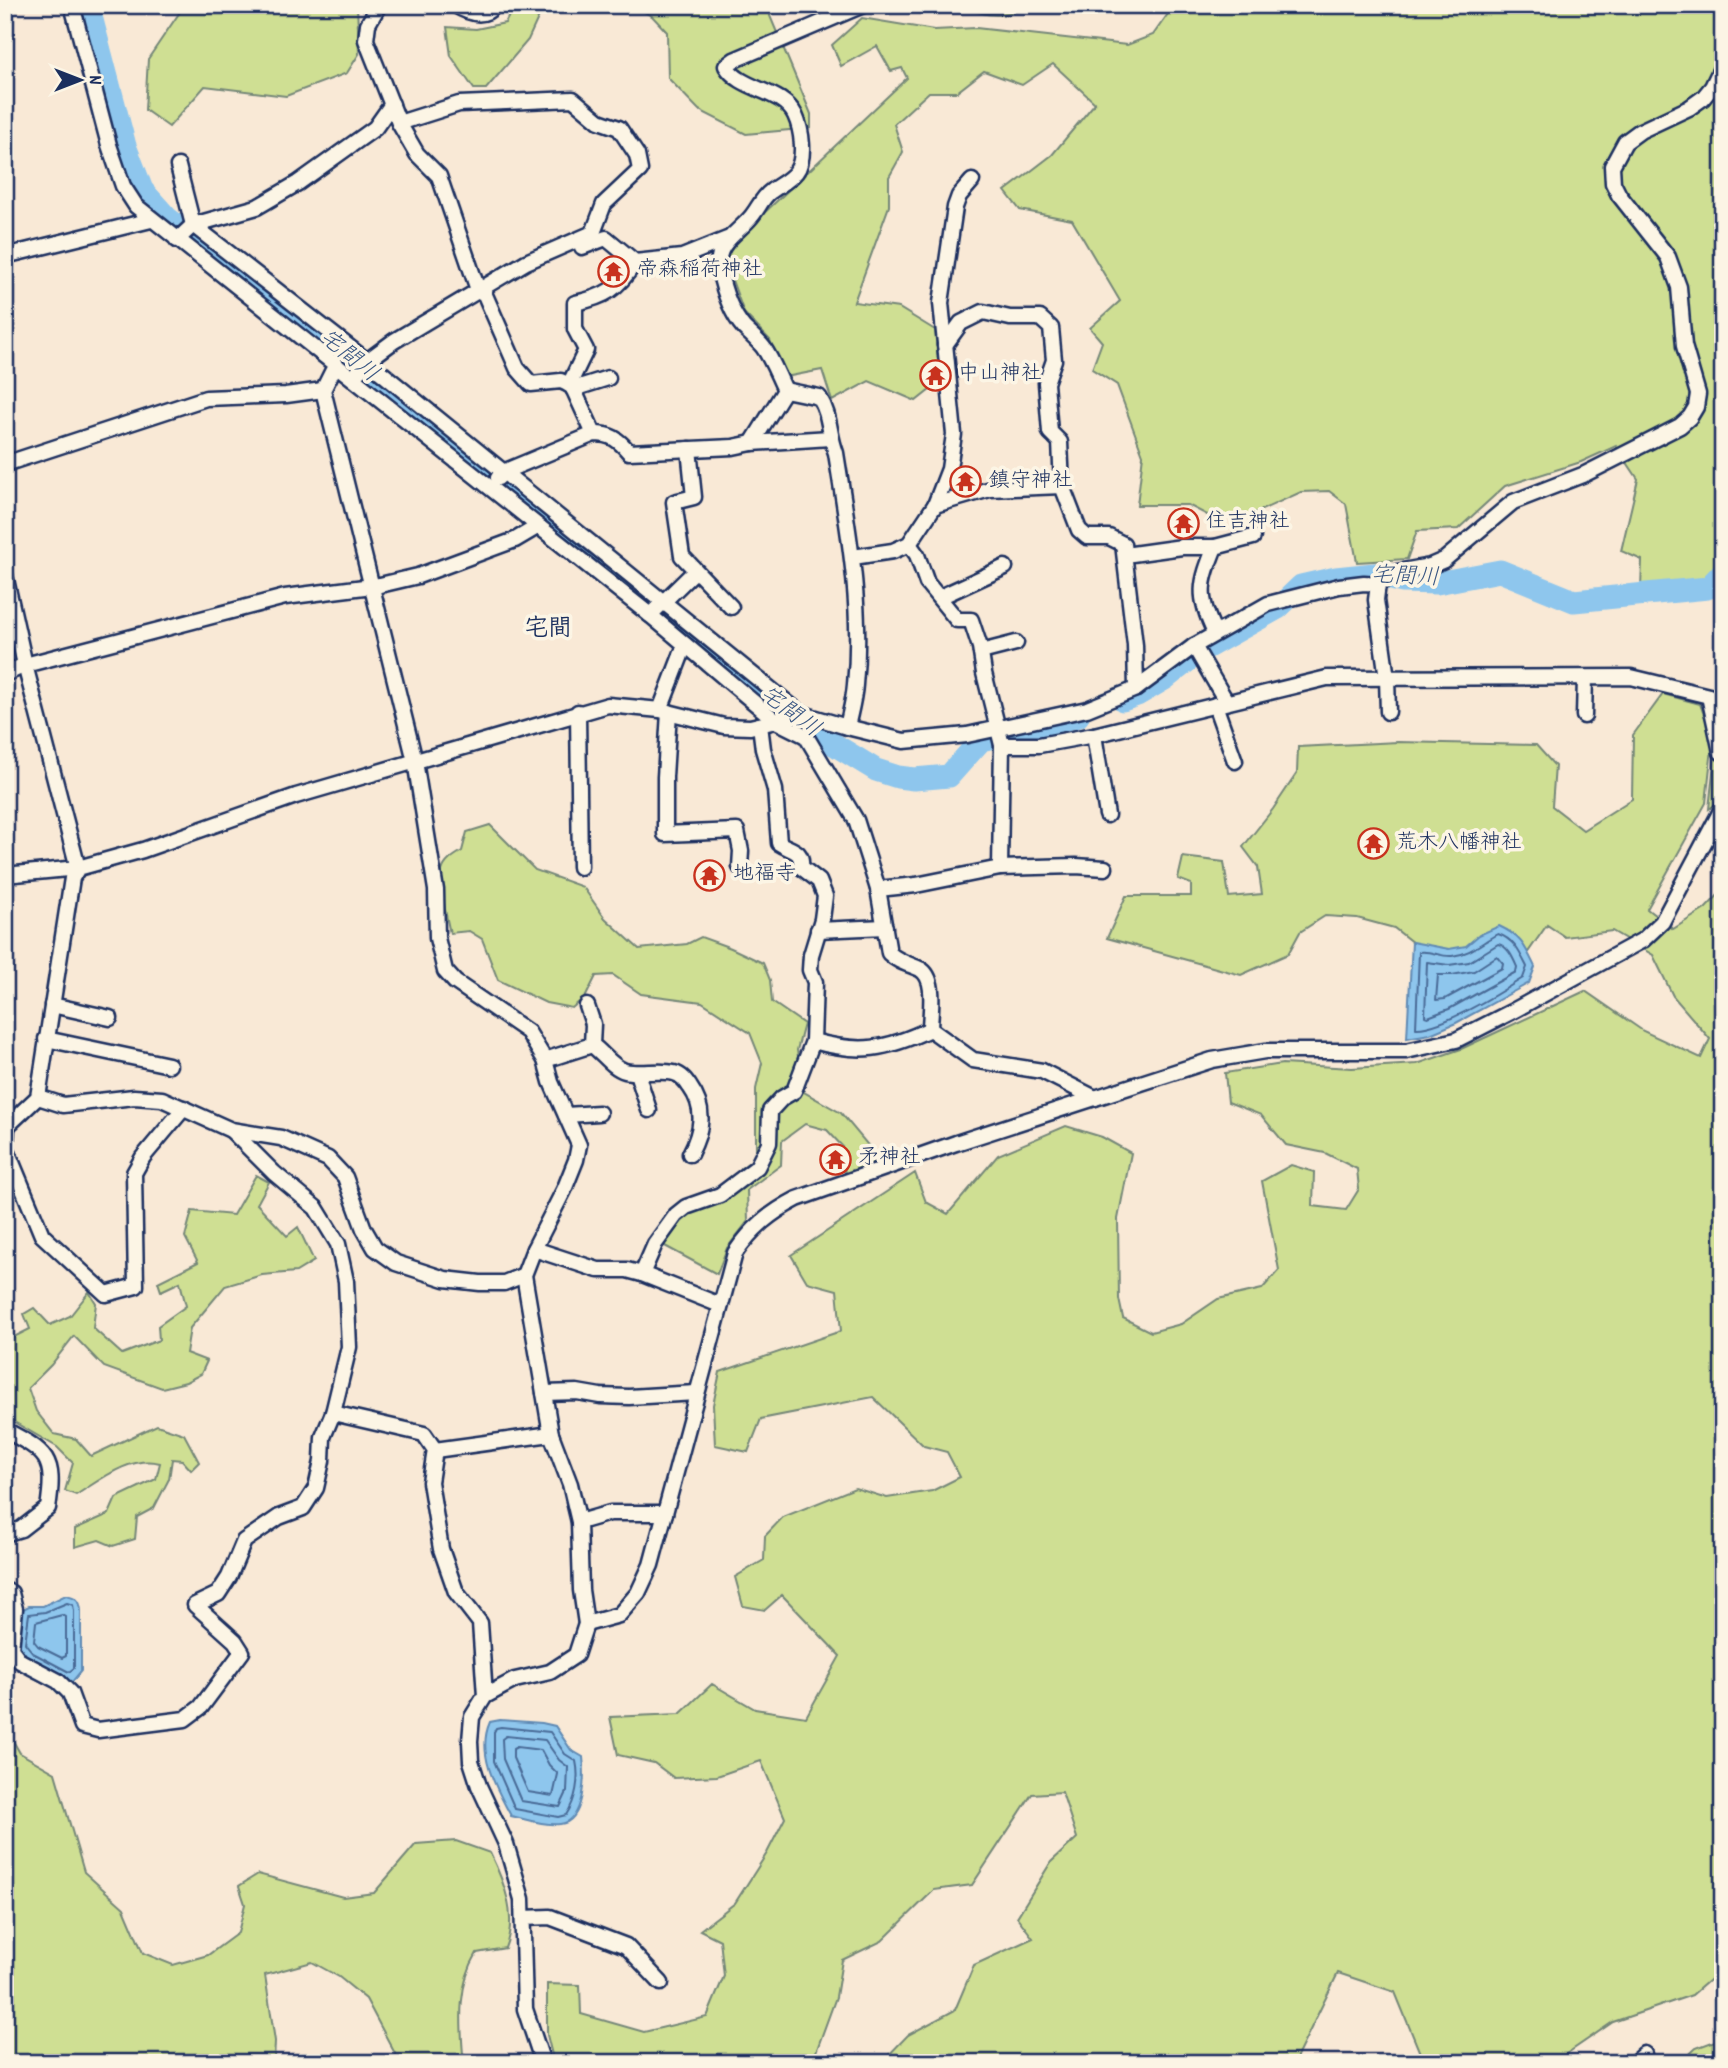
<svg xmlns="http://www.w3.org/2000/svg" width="1728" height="2068" font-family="Dekko,'Klee One',sans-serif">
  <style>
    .green { fill: #cfdf93; stroke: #758778; stroke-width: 2 }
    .water { fill: #8ec6ed; stroke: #608ab4; stroke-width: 2 }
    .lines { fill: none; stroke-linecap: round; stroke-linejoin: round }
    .shore { stroke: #496b97; stroke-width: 2 }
    .river { stroke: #8ec6ed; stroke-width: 23 }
    .minor-casing { stroke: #1b2f5e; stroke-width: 19 }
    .minor { stroke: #fcf5e5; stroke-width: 14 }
    .labels { text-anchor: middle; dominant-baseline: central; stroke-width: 7; stroke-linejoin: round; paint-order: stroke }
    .poi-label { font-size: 21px; fill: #1b2f5e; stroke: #fcf5e5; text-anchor: start }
    .water-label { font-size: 23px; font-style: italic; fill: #385582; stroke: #fcf5e5 }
    .quarter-label { font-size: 24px; font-weight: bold; fill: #1b2f5e; stroke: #fcf5e5 }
  </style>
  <rect width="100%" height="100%" fill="#f9e9d6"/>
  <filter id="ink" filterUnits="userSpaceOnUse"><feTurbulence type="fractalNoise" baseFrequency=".0143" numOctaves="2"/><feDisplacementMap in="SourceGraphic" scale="14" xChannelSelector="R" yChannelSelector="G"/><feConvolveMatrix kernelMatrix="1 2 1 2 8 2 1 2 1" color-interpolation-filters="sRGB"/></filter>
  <g filter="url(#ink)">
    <g class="green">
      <polygon points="202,5 357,5 359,54 347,73 286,96 205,86 169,127 145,110 148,59 182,9"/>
      <polygon points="515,5 544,5 528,40 486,89 474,89 451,56 447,27 476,29 505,23"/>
      <polygon points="632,5 773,5 770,16 811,114 811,128 746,134 699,110 668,78 667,32 652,16"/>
      <path d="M 959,5 L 1038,5 C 1006,16 991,20 959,5 Z"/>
      <polygon points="1170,5 1723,5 1723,563 1702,584 1641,589 1642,560 1621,551 1638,479 1616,446 1581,462 1505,486 1458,529 1417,531 1407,559 1357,562 1346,504 1329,491 1301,492 1246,517 1213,518 1188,505 1137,505 1143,455 1117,385 1092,369 1102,342 1090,328 1120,301 1072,220 1020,210 1005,191 1052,155 1095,103 1053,64 1022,85 984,71 957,92 929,92 894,124 903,152 889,177 889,206 854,302 899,308 935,330 940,382 916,401 869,381 832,401 822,370 785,377 770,340 744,313 729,272 725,250 907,78 902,68 891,71 877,46 841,66 832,45 862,18 934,30 976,28 1127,45 1153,35 1170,11"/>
      <polygon points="1663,694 1700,704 1713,739 1706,803 1647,909 1673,929 1705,909 1723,890 1723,1968 1692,1995 1613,2022 1553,2063 1424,2063 1395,1992 1338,1973 1294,2063 881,2063 908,2035 955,2010 974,1965 1033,1938 1017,1917 1051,1862 1077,1838 1062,1792 1032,1794 972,1885 934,1890 882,1941 842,1960 836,1997 812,2063 554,2063 547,2035 547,1984 580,1985 581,2014 644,2032 707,2017 724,1976 720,1940 700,1930 735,1903 767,1853 785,1818 761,1761 717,1776 674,1778 654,1763 618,1755 610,1717 680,1714 712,1684 755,1709 806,1717 840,1656 782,1595 765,1610 743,1606 735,1577 764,1560 765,1536 783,1517 855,1488 887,1498 932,1491 960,1477 947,1452 924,1446 873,1397 761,1419 748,1452 715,1445 713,1405 720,1372 841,1331 837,1290 807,1282 791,1255 915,1173 926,1202 948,1214 998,1155 1066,1126 1102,1137 1131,1153 1118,1219 1119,1299 1123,1318 1151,1332 1181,1324 1218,1299 1262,1289 1279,1270 1262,1181 1291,1165 1314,1172 1313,1206 1346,1210 1359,1189 1357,1169 1325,1153 1286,1145 1261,1115 1228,1102 1225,1073 1282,1064 1352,1068 1417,1064 1461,1049 1585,991 1643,1031 1701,1058 1710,1039 1673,996 1653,955 1612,931 1565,937 1547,925 1524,958 1437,962 1394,928 1357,918 1325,916 1300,932 1288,954 1241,975 1107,938 1126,896 1191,896 1191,884 1178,879 1183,857 1224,862 1229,897 1262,894 1258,867 1243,847 1273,809 1297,773 1298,747 1398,742 1536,745 1555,766 1552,806 1583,830 1632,799 1633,735"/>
      <polygon points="1715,754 1723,757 1723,799 1709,809"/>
      <path d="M 490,825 L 535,870 L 583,887 L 605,918 L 639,949 L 687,944 L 701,937 L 731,948 L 763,963 L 770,980 L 772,1002 L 804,1024 L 797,1050 L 804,1092 L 841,1113 L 872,1150 L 872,1165 L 845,1175 L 842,1146 L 827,1130 L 805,1124 L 782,1141 L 781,1165 L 747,1190 L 748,1221 L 727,1248 L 717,1274 L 663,1245 L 678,1221 L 692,1211 L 733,1192 L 741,1168 L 756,1157 L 756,1089 L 762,1063 L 750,1033 L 702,1002 L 641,994 L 613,975 L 596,976 L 586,996 L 572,1008 L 546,1003 L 498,980 L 482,939 L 469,931 L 450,933 C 447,921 439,882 442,871 C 445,861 454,856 462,851 L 467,832 Z"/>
      <path d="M 256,1175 L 269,1182 L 257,1204 L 287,1236 L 298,1227 L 314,1261 L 296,1272 L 262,1275 L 225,1286 L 190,1328 L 186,1353 L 207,1361 L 201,1374 L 186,1382 L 162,1388 L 104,1367 L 74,1336 L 51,1365 L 28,1388 L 36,1411 L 54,1434 L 76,1439 L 91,1456 L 157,1425 L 184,1434 L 199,1462 L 191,1470 L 182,1460 L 172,1459 L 169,1479 L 154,1508 L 137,1517 L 135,1539 L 113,1546 L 99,1540 L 75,1547 L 75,1529 L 109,1514 L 116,1498 L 156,1479 L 160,1463 C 130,1455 100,1480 76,1495 L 65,1491 L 73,1463 L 57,1447 L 9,1419 L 5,1414 L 5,1327 L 12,1338 L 30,1329 L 24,1314 L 34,1308 L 50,1325 L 70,1316 L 89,1292 L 96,1303 L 93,1328 L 122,1354 L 159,1340 L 158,1326 L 186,1306 L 180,1282 L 161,1291 L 158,1282 L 198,1262 L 185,1237 L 192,1211 L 233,1215 Z"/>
      <path d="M 5,1727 L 20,1753 L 55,1773 L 84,1872 L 124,1908 L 143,1953 L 173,1965 L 208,1955 L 238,1933 L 245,1904 L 239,1886 L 258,1874 L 343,1897 L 374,1893 L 416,1844 L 456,1841 L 490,1853 C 504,1882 518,1916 505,1948 L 477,1953 C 458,1985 460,2018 463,2054 L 477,2063 L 400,2063 L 366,1999 L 339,1977 L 312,1962 L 265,1975 L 275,2041 L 274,2063 L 14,2063 L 5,2040 Z"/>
      <polygon points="1723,2038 1723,2063 1680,2063 1696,2048"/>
    </g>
    <g class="water">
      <path d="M 1499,926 C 1521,936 1525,946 1535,967 L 1529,983 L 1511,993 L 1456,1023 L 1430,1034 L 1407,1038 L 1412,942 L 1449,949 L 1466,946 L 1479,935 Z"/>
      <path d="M 66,1595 C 76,1597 80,1600 81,1610 L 81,1671 L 72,1682 L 29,1659 L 18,1645 L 21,1610 L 29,1606 L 43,1606 Z"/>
      <path d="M 500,1720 L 542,1723 L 555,1726 L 571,1750 L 583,1757 C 585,1775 585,1822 560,1824 C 545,1826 525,1819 511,1816 C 496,1788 476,1753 490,1722 Z"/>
    </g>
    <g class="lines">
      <g class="shore">
        <path d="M 1498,934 C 1514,939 1520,953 1527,967 L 1523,978 C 1501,992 1441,1029 1416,1028 L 1419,952 C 1430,950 1441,957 1452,956 C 1471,954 1482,942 1498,934 Z"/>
        <path d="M 1498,944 C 1508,946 1513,958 1517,967 L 1516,972 L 1449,1009 L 1428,1017 L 1425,1016 L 1427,962 L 1449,965 L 1469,962 Z"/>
        <polygon points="1497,956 1503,963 1502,968 1445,999 1436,1000 1438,975 1452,975 1474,971"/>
        <polygon points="67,1603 73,1605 74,1611 74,1668 69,1672 33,1653 25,1643 29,1614 45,1612"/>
        <polygon points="62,1615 66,1617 66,1656 62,1658 38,1646 34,1641 36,1622"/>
        <path d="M 501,1727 L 550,1732 L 565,1754 L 576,1761 C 580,1779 576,1800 566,1815 L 558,1817 L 515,1809 L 494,1761 L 494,1732 L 496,1728 Z"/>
        <polygon points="506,1736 545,1740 559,1760 568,1767 567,1792 560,1807 521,1801 503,1759 502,1739"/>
        <polygon points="517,1747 541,1750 549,1765 558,1774 553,1796 528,1792 513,1758 513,1749"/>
      </g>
      <g class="river">
        <polyline points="88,5 125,146 142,190 167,218 354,360 565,538 804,726 876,770 898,777 914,779 949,776 981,740 1078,716"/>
        <polyline points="1123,700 1137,695 1166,678 1199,652 1278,608 1301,586 1336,578 1375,574 1402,582 1437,583 1500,571 1574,601 1708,588 1723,572"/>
      </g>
      <defs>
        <g id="minor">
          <path d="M 72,5 L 109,145 L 123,186 L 136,206 L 650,615 L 776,721 L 806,736 L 856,820 L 878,889 L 889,953 C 898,962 909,964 920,969 C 937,978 930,1012 930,1029 L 973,1060 L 1042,1071 L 1095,1098"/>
          <polyline points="379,5 368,24 366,40 399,123 417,154 439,176 478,290"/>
          <path d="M 455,5 C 468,13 484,19 495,5"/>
          <polyline points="178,166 193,225 367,361 800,713"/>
          <polyline points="177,240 193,225 257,207 298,183 375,128 392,104"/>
          <polyline points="582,247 606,238 635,262 682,257 727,239"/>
          <polyline points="5,256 151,220"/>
          <polyline points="482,288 517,368 531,384 561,381 572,386 594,434"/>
          <polyline points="945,345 961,323 983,312 1010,318 1040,318 1051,328 1054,360 1046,383 1050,432 1060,442 1062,486 1079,530 1087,537 1109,537 1123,544 1135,645 1136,689"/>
          <polyline points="336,364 323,390 415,761 436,890 437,938 445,971 455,982 528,1032 545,1060 551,1082 579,1145 576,1160 564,1190 534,1249 524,1275 551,1434 570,1484 579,1522 581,1590 586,1624 576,1655 550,1672 515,1680 485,1696 472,1717 470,1741 471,1761 479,1786 506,1844 522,1899 525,2009 543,2063"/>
          <polyline points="354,377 367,361 394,341 526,262 593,233 604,204 640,170 637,155 619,128 599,121 573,99 459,104 399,123"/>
          <path d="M 569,385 L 586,350 L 575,329 L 575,303 C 605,297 618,289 635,262"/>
          <polyline points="573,389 608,378"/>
          <path d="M 785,390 C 778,376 772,359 763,347 C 757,340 750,334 744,328 C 731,313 723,288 719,269 C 715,243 737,234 751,217 C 758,209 762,198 770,192 C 779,185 789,181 796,172 C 806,158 802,130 795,115 C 782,89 741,91 726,66 L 734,60 L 863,5"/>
          <path d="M 785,390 L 819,397 C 831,416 828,432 836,453 C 848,529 863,607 855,685 C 854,699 850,713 847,727"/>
          <polyline points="752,443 785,390"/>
          <polyline points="689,449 694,497 674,502 682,556 731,607"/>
          <polyline points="5,464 206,398 286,395 323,390"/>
          <path d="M 498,478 L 503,472 L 594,434 C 611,434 618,439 629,452 L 733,447 L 752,443 L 830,438"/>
          <polyline points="935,505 990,489 1062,486"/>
          <polyline points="909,544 917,555 927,583 957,620 971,620 980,647 984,673 1002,745 1000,868"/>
          <polyline points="1125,555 1182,547 1215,547"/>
          <polyline points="853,557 893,551 909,544 935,505 949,469 954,434 941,303 955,207 959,196 972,181"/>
          <polyline points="5,575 25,665 78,868 72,878 38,1097 5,1128"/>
          <polyline points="1378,584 1376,600 1387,678 1388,712"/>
          <polyline points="940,597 1005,567"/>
          <polyline points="650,615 695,571"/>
          <path d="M 1215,633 C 1197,596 1200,584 1215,547 L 1253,537"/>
          <polyline points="1194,646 1226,701"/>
          <polyline points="981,652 1016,643"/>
          <polyline points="5,674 25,665 285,597 380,585 418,576 515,540 537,527"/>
          <polyline points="1215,705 1235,761"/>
          <polyline points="660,710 685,645"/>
          <polyline points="578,712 580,867"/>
          <polyline points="669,712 665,777 665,834 737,831 741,851 740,867"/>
          <polyline points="1584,716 1585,678"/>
          <polyline points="1094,735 1107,815"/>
          <polyline points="1002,745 1039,745 1094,735 1327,678 1631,677 1709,696 1721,752 1723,753"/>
          <polyline points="5,875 78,868 143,850 296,796 608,705 660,710 724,726 750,727 776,721 800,713 847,727 904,741 967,735 1087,709 1136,689 1194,646 1268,604 1339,586 1364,583 1378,584 1397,572 1430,566 1444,560 1513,502 1585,474 1680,426 1690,417 1696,407 1698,394 1684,346 1679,287 1668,257 1619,195 1613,183 1612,166 1625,142 1640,131 1689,108 1703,98 1712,87 1723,64"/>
          <polyline points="878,889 916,885 1000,868 1076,866 1105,868"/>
          <polyline points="818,930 885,927"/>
          <polyline points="52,1005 110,1018"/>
          <path d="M 587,1006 L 593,1024 L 592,1045 C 603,1053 613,1068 625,1071 C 641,1075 659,1069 674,1073 C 682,1075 686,1081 690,1087 C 706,1109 702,1131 690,1154"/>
          <polyline points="46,1039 169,1065"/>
          <path d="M 813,1041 C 860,1054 886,1050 930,1029"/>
          <polyline points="545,1060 592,1045"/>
          <polyline points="637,1073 649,1110"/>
          <polyline points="38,1097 63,1105 134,1097 162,1099 231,1130 281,1138 328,1159 345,1177 364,1229 375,1248 396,1263 445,1279 480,1283 504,1283 524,1275"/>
          <polyline points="566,1115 599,1113"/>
          <polyline points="7,1128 6,1148 42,1235 106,1294 136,1286 134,1173 143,1157 184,1108"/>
          <polyline points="534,1249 598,1270 627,1270 642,1274 720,1305"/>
          <path d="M 642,1274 L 655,1244 L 676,1215 L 686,1207 L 720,1195 L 757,1167 L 769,1143 L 770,1111 L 782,1098 L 794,1091 L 813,1041 L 815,982 L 810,970 L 811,955 L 822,919 L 825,896 L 819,881 L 801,867 C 803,849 791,851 779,843 L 775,790 L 763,749 L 760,725"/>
          <polyline points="544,1393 577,1392 600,1396 629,1397 696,1393"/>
          <polyline points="333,1413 424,1434 435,1450 430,1482 441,1549 456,1592 480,1623 485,1696"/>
          <path d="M 5,1430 C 47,1452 56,1457 48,1508 L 21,1529 L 5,1534"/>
          <polyline points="435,1450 551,1434"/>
          <polyline points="579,1522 610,1513 665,1513"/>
          <polyline points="5,1590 11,1593 15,1609 11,1649 20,1661 58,1681 70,1693 82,1726 98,1730 185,1719 201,1707 242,1652 235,1641 195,1605 218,1594 229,1577 244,1541 279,1517 303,1508 316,1488 322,1461 323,1437 333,1413 349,1347 346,1281 338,1244 316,1208 274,1173 231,1130"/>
          <path d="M 586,1624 L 619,1615 L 638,1593 L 651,1565 L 735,1253 C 752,1228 770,1213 797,1199 L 956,1143 L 1212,1060 L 1265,1051 L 1406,1051 L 1456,1040 L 1511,1012 L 1643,940 L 1662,922 L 1723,807"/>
          <polyline points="523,1918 550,1917 626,1946 661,1983"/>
          <polyline points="1634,2063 1644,2054"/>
        </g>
      </defs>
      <use href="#minor" class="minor-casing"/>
      <use href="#minor" class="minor"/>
    </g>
  </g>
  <defs>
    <symbol id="temple-ring" viewBox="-11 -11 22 22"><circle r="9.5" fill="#fcf5e5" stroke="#c8321e" stroke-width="1.5"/><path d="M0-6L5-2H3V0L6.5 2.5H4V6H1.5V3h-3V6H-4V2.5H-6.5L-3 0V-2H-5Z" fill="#c8321e"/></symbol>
  </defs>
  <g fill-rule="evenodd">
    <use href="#temple-ring" x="596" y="254" width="35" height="35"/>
    <use href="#temple-ring" x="918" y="358" width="35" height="35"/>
    <use href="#temple-ring" x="948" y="464" width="35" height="35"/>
    <use href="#temple-ring" x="1166" y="506" width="35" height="35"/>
    <use href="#temple-ring" x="1356" y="826" width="35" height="35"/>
    <use href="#temple-ring" x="692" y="858" width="35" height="35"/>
    <use href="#temple-ring" x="818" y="1142" width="35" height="35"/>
  </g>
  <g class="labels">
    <g class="poi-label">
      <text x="637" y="271">帝森稲荷神社</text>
      <text x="958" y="375">中山神社</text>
      <text x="989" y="482">鎮守神社</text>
      <text x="1206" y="523">住吉神社</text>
      <text x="1396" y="844">荒木八幡神社</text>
      <text x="733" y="875">地福寺</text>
      <text x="858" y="1159">矛神社</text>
    </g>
    <g class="water-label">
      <text transform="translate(348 357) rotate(39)">宅間川</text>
      <text transform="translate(1405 578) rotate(2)">宅間川</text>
      <text transform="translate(789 713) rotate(36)">宅間川</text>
    </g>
    <g class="quarter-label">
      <text x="548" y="630">宅間</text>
    </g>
  </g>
  <rect width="1728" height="2068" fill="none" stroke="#fcf5e5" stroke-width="28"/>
  <rect x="14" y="14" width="1700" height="2040" fill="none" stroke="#1b2f5e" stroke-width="2.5" filter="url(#ink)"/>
  <g transform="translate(80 80) rotate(90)" stroke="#fcf5e5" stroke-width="5" paint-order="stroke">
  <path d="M0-5L12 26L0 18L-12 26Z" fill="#1b2f5e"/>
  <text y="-10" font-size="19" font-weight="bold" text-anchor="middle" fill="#1b2f5e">N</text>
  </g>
</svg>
